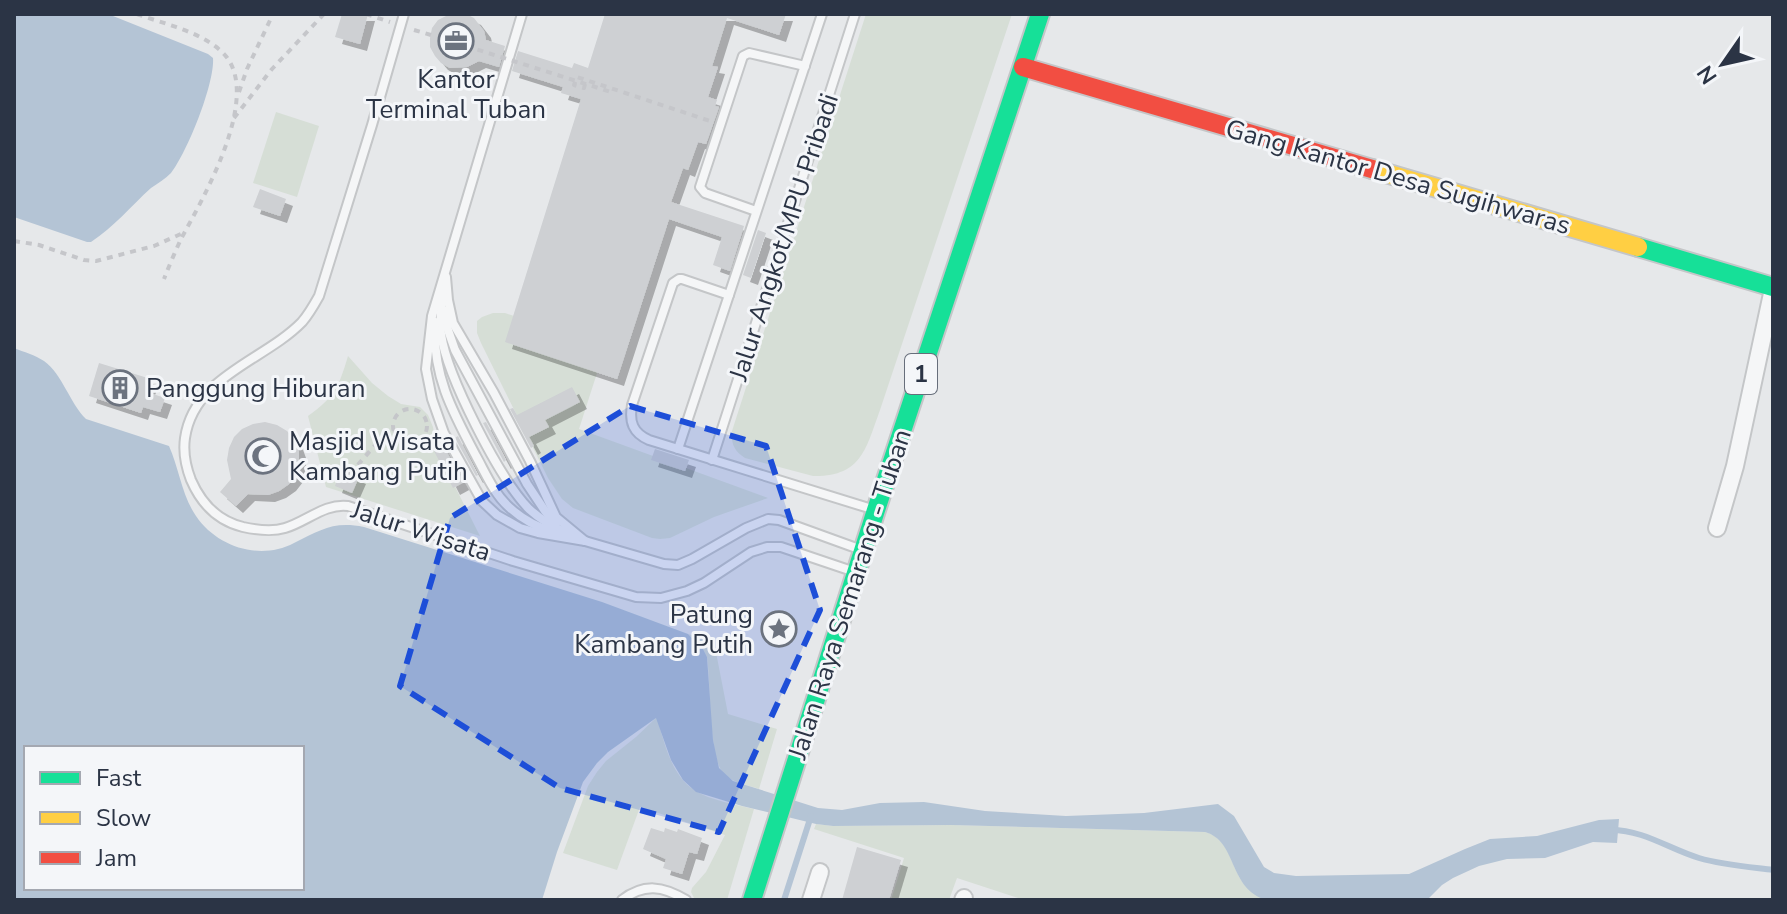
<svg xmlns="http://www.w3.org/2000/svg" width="1787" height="914" font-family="'Nunito Sans',sans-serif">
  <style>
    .green { fill: #d6ded6 }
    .water { fill: #b4c4d5; fill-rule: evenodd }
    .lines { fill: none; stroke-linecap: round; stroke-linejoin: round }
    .stream { stroke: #b4c4d5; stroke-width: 6 }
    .building { fill: #ced0d3; filter: url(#shadow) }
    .lane-casing { stroke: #c4c6c8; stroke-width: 12 }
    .street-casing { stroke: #c4c6c8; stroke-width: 20 }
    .fast-casing { stroke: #c4c6c8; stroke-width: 22 }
    .slow-casing { stroke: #c4c6c8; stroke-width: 22 }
    .jam-casing { stroke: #c4c6c8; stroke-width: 22 }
    .path { stroke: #c5c6ca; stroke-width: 4; stroke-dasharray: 6 6; stroke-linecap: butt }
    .lane { stroke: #f5f6f7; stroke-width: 8 }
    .street { stroke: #f5f6f7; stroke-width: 16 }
    .fast { stroke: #16e098; stroke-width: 18 }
    .slow { stroke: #ffcf43; stroke-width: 18 }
    .jam { stroke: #f24e42; stroke-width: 18 }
    .path-bridge { stroke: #c5c6ca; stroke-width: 4; stroke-dasharray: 6 6; stroke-linecap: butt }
    .marked { fill: #1d4ed8; fill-opacity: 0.2; stroke: #1d4ed8; stroke-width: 6; stroke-dasharray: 16 10; stroke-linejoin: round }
    .labels { text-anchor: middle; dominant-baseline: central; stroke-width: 6; stroke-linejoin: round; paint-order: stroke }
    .shield { fill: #f4f6f9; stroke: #676e7b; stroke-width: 2 }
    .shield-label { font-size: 24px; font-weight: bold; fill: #2b3445 }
    .poi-label { font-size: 26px; fill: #2b3445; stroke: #f4f6f9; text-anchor: start }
    .street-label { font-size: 26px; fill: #2b3445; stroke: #f4f6f9 }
  </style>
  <defs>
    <filter id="shadow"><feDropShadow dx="7" dy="7" stdDeviation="0" flood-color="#0004"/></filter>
  </defs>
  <rect width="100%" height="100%" fill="#e6e8ea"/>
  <g class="green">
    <path d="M 866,14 L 1012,14 L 880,410 C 866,448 862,477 813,476 L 745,458 C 734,451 731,444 732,431 Z"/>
    <polygon points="276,112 319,126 297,197 253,183"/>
    <polygon points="493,313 505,313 517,317 598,370 579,429 768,498 714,517 670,538 660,539 652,538 573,508 562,499 548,478 481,343 477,333 477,321 482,317"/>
    <path d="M 348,356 L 372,383 L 388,396 L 401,404 L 420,407 L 428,415 L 433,427 L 437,451 L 480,536 L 326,487 L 308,416 C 335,397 339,386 348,356 Z"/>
    <path d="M 688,634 L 714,642 L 728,714 L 777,729 L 759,789 C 748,785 733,783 724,774 C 708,758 711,683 707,657 L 703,649 Z"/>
    <path d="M 657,717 C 664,742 671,775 694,790 C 709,800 737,805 754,809 L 727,900 L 695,900 L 691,892 L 692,888 L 706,872 L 725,835 L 640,807 L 617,870 L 563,853 L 588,786 L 597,772 L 606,761 L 636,737 Z"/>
    <path d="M 816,824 L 833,826 L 951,825 L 1205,832 C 1241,842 1225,891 1272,900 L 1024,900 L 957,878 L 949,900 L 891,900 L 904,858 L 814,829 Z"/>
  </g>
  <g class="water">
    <path d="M 14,14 L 108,14 L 208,54 L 213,58 C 215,83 187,153 171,173 C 165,179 158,183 151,188 C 131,206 114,227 91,242 L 87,242 L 14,217 Z"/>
    <path d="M 14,348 C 24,352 35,355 44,361 C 63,375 69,402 86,419 L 169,446 C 179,468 182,496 196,516 C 217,547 260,561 294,543 C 321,530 333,521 364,527 L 602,602 L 688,634 L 703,649 L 707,657 L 713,740 L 719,768 L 733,781 L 818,808 L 842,810 L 880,803 L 924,802 L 985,811 L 1066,816 L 1144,813 L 1218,804 L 1234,816 L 1264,867 L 1274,873 L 1296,876 L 1409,874 L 1465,849 L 1490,839 L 1537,836 L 1599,820 L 1619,819 L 1617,843 L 1593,842 L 1545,858 L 1507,859 L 1479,866 L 1453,878 L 1442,885 L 1427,900 L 1263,899 C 1228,885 1237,841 1205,832 L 951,825 L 833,826 L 816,824 L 742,806 L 696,792 L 683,780 L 671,760 L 656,718 L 608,752 L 597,763 L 583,782 L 557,852 L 542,900 L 14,900 ZM 26,748 L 302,748 L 302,888 L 26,888 Z"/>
  </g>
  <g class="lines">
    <g class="stream">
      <path d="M 1611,830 C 1644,830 1669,849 1699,858 C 1723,865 1749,867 1773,870"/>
      <polyline points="784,900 811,816"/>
    </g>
  </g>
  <g class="building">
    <polygon points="342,14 368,14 360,44 335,37"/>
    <polygon points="450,14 466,14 474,18 484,31 486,40 505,46 499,67 479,61 467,67 450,68 441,63 435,56 430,47 430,38 432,28 438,20"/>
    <polygon points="605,14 786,14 779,35 727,18 712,66 718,67 708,97 717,100 715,106 719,107 706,144 698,142 688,170 683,168 671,202 744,226 730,271 713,265 722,237 669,219 617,379 505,342 581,99 561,93 563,87 512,71 518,51 572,68 574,63 588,68"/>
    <polygon points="260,189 286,199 280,216 253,207"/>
    <polygon points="758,230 766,233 751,278 743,275"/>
    <polygon points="99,363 151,379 147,392 165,398 160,412 143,407 141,413 89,396"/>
    <polygon points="572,387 580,402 545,420 549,427 529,437 534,446 531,448 510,409 513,408 517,415"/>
    <polygon points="265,422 277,425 287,431 295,440 299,451 299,463 296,475 289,484 279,491 268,495 248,494 236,506 220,492 231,479 227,460 229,448 234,437 242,429 253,424"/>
    <polygon points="486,422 506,460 504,462 483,423"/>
    <polygon points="458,436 478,475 476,476 455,438"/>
    <polygon points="442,444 464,482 453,488 433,449"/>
    <polygon points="655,449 689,460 685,471 651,460"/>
    <polygon points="341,470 359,477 352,493 335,486"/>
    <polygon points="651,828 664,832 665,828 677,832 678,829 702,838 697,854 689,852 682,874 663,868 666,859 643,849"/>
    <polygon points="857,847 901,860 889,900 842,900"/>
  </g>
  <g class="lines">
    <defs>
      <g id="lane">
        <path d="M 404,14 L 372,125 L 319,296 C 314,305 309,314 302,322 C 264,361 194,376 185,438 C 183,452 186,467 191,480 C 201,503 218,521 243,527 C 257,530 272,532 285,528 C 306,522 325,503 348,506 L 513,561 L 636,597 L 661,598 L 687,591 L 704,583 L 751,552 L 767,547 L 781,547 L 852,571"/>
        <polyline points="522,14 432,316 426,369 432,399 444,433 482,501 497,515 520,528 538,533 585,541"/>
        <polyline points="756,211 705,193 700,187 741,62 743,56 749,53 805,66"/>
        <polyline points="446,277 448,300 453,323 494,393 530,461 556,517 585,541 664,564 678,565 692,559 746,528 768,519 779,520 859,549"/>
        <path d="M 443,291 C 442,305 439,319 441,334 C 447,376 499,478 529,509 C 542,521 555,528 571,535"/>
        <path d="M 729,295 L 682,279 L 679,279 L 673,283 L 632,405 C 629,422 633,433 649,440 L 872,509"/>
        <polyline points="445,311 448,330 455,350 527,484 545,511 556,523"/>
        <path d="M 435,322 C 432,374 452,411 476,456 C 486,474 494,494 510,508 C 522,519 537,527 553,532"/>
        <polyline points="678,449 822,14"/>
        <polyline points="712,460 855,14"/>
        <path d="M 622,900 C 644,883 663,886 686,900"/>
      </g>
      <g id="street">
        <polyline points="1717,528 1735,466 1773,289"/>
        <polyline points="811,900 820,872"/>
        <polyline points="963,900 964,898"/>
      </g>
      <g id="fast">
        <polyline points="1638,247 1773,287"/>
        <polyline points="752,900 876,510 1040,14"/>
      </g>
      <polyline id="slow" points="1372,169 1638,247"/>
      <polyline id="jam" points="1023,67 1372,169"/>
    </defs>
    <use href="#lane" class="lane-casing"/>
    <use href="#street" class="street-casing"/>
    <use href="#fast" class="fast-casing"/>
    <use href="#slow" class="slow-casing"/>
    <use href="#jam" class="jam-casing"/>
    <g class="path">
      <path d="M 137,14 C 164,24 199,31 221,51 C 266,91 203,198 181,239 C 175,252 169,266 164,279"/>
      <polyline points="366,14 390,22"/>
      <polyline points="414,30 431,35"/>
      <polyline points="585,84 584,88 574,85 577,77 710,121"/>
      <polyline points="239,92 247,69 273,14"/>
      <polyline points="234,118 272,69 324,14"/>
      <polyline points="14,241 39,245 84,260 96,261 154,246 183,233"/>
      <circle cx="410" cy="426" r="17"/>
      <polyline points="350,474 376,444 395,433"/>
    </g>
    <use href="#lane" class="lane"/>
    <use href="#street" class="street"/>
    <use href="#fast" class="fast"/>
    <use href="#slow" class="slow"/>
    <use href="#jam" class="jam"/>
    <polyline class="path-bridge" points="466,46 611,92"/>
  </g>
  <path class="marked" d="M 630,406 L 766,446 L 820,610 L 719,832 L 560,788 L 400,686 L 450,518 Z"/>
  <defs>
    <symbol id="office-ring" viewBox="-11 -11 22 22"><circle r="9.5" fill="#f4f6f9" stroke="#6c737f" stroke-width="1.5"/><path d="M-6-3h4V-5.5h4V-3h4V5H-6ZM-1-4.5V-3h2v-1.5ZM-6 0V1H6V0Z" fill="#6c737f"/></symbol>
    <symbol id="building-ring" viewBox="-11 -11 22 22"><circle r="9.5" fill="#f4f6f9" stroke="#6c737f" stroke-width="1.5"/><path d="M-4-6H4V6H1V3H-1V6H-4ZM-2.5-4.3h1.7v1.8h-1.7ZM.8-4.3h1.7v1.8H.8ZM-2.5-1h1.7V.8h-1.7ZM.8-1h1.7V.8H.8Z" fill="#6c737f"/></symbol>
    <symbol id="mosque-ring" viewBox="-11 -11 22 22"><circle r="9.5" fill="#f4f6f9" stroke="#6c737f" stroke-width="1.5"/><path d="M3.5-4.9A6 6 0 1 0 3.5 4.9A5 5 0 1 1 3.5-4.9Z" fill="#6c737f"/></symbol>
    <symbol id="sight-ring" viewBox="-11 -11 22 22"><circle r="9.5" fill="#f4f6f9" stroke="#6c737f" stroke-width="1.5"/><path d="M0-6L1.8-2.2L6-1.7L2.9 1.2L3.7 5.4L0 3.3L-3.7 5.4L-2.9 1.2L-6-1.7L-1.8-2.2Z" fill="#6c737f"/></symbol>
  </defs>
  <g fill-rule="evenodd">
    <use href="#office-ring" x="436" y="21" width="40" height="40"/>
    <use href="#building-ring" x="100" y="368" width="40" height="40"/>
    <use href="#mosque-ring" x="243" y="436" width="40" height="40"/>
    <use href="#sight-ring" x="759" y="609" width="40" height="40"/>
  </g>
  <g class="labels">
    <rect class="shield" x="905" y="354" width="32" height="40" rx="6"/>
    <g class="shield-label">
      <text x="921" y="374">1</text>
    </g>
    <g class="poi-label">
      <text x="456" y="79" text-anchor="middle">Kantor<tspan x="456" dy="30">Terminal Tuban</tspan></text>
      <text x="146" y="388">Panggung Hiburan</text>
      <text x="289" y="441">Masjid Wisata<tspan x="289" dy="30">Kambang Putih</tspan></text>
      <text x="753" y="614" text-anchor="end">Patung<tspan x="753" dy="30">Kambang Putih</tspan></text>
    </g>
    <g class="street-label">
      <text transform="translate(1398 177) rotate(16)">Gang Kantor Desa Sugihwaras</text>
      <text transform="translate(784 237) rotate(-72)">Jalur Angkot/MPU Pribadi</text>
      <text transform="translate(421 531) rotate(18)">Jalur Wisata</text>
      <text transform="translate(850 594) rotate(-72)">Jalan Raya Semarang - Tuban</text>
    </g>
  </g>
  <rect width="1787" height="914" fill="none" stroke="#2b3445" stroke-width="32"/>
  <rect x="24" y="746" width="280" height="144" fill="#f4f6f9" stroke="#a4a8b1" stroke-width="2"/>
  <rect x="40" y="772" width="40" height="12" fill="#16e098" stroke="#a4a8b1" stroke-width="2"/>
  <text x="96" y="786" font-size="24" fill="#2b3445">Fast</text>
  <rect x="40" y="812" width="40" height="12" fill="#ffcf43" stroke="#a4a8b1" stroke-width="2"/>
  <text x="96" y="826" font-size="24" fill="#2b3445">Slow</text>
  <rect x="40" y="852" width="40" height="12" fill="#f24e42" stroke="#a4a8b1" stroke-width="2"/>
  <text x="96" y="866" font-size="24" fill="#2b3445">Jam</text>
  <g transform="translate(1723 64) rotate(236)" stroke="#f4f6f9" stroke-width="6" paint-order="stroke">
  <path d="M0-6L14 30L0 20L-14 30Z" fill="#2b3445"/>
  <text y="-12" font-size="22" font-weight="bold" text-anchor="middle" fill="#2b3445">N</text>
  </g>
</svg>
